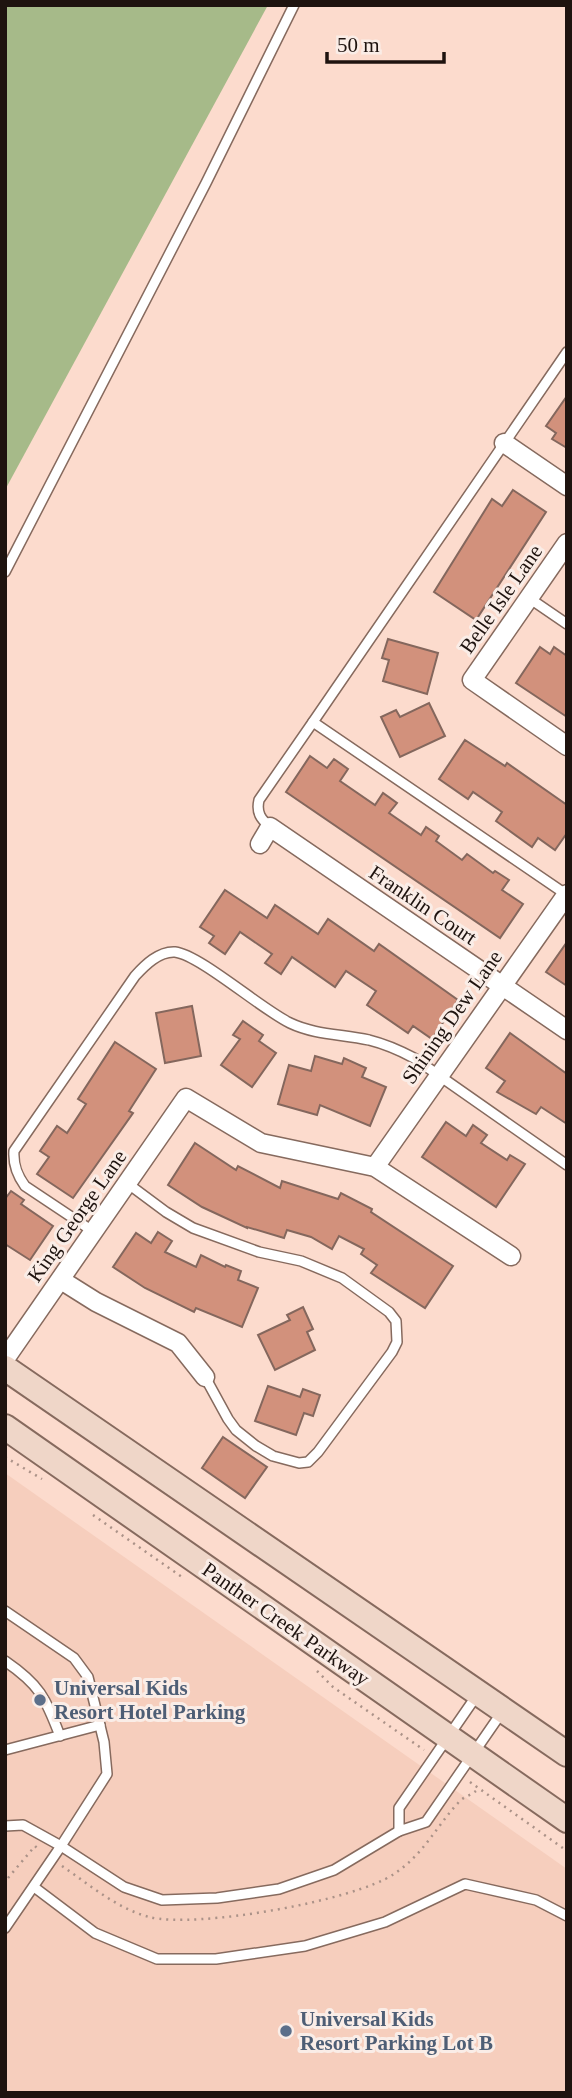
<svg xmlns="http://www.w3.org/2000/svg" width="572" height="2098" font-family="Georgia,serif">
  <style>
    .built { fill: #f6cebd }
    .green { fill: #a6ba89 }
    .building { fill: #d2917c; stroke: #84675d; stroke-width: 2 }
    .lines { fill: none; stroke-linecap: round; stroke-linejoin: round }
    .service-casing { stroke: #866a5e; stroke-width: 12 }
    .minor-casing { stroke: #866a5e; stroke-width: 21 }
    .secondary-casing { stroke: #866a5e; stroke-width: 28 }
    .path { stroke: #ab9288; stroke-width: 2.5; stroke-dasharray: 2 5; stroke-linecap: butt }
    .service { stroke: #fff; stroke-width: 9 }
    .minor { stroke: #fff; stroke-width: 18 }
    .secondary { stroke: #efd6c8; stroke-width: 24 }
    .service-dot { fill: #5c6f8a; stroke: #faede7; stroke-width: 2.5 }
    .labels { text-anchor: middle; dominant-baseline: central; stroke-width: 6; stroke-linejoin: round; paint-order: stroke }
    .street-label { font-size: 21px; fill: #1e130f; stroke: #faede7 }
    .service-label { font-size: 21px; font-weight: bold; fill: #4e5e75; stroke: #faede7; text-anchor: start }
  </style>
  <rect width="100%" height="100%" fill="#fcdbcd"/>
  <polygon class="built" points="5,1473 567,1869 567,2093 5,2093"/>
  <polygon class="green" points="5,5 268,5 5,490"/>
  <g class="building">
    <polygon points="567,396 567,448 552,439 556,433 546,426"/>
    <polygon points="513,490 546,512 476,620 434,592 492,499 502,506"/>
    <polygon points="388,639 438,653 427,694 383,681 389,660 382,658"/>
    <polygon points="540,647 550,654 554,647 567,656 567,717 516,683"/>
    <polygon points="429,703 445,736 400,757 381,717 396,710 400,717"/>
    <polygon points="465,740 505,766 507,763 567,805 567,833 555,850 538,838 532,847 496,821 502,812 473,792 468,799 439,779"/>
    <polygon points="310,756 327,768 334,759 348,769 340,781 375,805 383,793 397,803 389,813 421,835 426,827 439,836 436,841 462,860 467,854 493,873 495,871 509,880 502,890 523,904 500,938 286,792"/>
    <polygon points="225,890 267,918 275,905 318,934 328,919 374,951 379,944 458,1000 432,1039 413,1026 408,1033 367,1005 376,991 346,971 335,987 292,957 281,974 265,963 272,954 240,932 225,954 209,943 214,936 200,927"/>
    <polygon points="567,942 567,986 546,972"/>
    <polygon points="192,1006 201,1056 165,1063 156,1013"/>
    <polygon points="243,1021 263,1035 259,1041 276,1053 252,1087 221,1065 240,1039 233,1035"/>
    <polygon points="510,1033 567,1074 567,1124 541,1107 536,1114 497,1092 505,1081 486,1068"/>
    <polygon points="115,1042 156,1069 129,1111 133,1113 73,1198 37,1174 49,1157 40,1151 57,1126 67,1133 86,1104 78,1099"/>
    <polygon points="315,1056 342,1064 344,1058 366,1068 362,1077 386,1087 370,1126 320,1105 317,1115 278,1104 289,1065 311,1071"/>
    <polygon points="446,1122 466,1136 473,1125 487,1135 481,1143 507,1160 510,1155 525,1164 496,1207 422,1157"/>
    <polygon points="195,1143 236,1170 238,1166 280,1188 282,1181 338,1199 341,1193 372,1209 371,1212 453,1266 425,1308 371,1273 377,1265 361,1254 364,1249 339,1236 332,1249 311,1237 287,1230 284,1238 247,1227 247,1228 202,1207 168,1185"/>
    <polygon points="11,1191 24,1200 21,1204 53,1226 30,1260 5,1244 5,1199"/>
    <polygon points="158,1232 172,1241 165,1252 196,1267 201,1255 225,1267 226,1265 241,1271 238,1280 258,1288 242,1327 196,1308 194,1312 145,1288 113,1267 136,1233 151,1243"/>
    <polygon points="303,1307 313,1329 307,1332 315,1350 275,1370 258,1335 290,1320 287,1315"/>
    <polygon points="268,1386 300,1397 303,1389 320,1395 313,1416 304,1413 296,1435 255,1421"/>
    <polygon points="223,1437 267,1467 245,1498 202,1468"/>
  </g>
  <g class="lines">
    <defs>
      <g id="service">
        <polyline points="567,352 313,722 567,895"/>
        <polyline points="5,572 206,183 294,5"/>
        <polyline points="529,598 567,624"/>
        <path d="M 270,827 C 261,819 256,813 259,800 L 313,722"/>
        <polyline points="127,1183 166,1212 193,1228 259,1252 301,1261 342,1278 389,1312 396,1321 397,1342 392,1352 318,1452 308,1462 299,1463 273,1456 256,1446 236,1430 228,1419 205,1377"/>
        <path d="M 94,1232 L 25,1186 C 17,1175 13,1165 14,1151 L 135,976 C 145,965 159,951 175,952 C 200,955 261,1009 290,1023 C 315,1035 342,1034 369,1040 C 385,1044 399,1050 414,1058 L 567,1165"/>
        <polyline points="5,1611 74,1658 88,1677 104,1742 107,1774 61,1846 124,1887 162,1900 217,1898 279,1889 334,1870 399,1831"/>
        <path d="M 5,1661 C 40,1685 45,1697 60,1736"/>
        <polyline points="477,1695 399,1808 399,1831 426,1822 502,1712"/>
        <polyline points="5,1750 100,1725"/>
        <polyline points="5,1826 23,1825 61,1846 5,1928"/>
        <polyline points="34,1887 95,1933 157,1959 216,1959 305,1946 385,1922 465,1884 536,1900 567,1916"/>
      </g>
      <g id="minor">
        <polyline points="504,443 567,486"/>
        <polyline points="567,543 472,680 567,746"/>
        <polyline points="260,844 270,827 567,1030"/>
        <polyline points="375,1167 567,894"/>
        <polyline points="61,1280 96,1302 178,1343 205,1377"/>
        <polyline points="5,1359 186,1098 261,1143 375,1167 511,1256"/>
      </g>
      <g id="secondary">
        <polyline points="5,1368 567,1754"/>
        <polyline points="5,1427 567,1820"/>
      </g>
    </defs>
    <use href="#service" class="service-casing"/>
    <use href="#minor" class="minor-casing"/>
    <use href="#secondary" class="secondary-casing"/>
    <g class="path">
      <polyline points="5,1457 42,1479"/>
      <polyline points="93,1515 182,1577"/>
      <polyline points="317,1671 333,1687 424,1750"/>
      <polyline points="470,1782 567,1851"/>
      <path d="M 62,1866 C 90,1885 116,1908 149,1917 C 195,1929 354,1901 394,1874 C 423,1855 436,1827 458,1803 C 463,1796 472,1796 479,1788"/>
      <polyline points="8,1878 35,1846 37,1848"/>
    </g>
    <use href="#service" class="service"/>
    <use href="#minor" class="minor"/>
    <use href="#secondary" class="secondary"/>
  </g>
  <g class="service-dot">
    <circle cx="40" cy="1700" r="7"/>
    <circle cx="286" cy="2031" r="7"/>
  </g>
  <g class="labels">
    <g class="street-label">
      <text transform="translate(501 599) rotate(-55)">Belle Isle Lane</text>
      <text transform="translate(423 905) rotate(34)">Franklin Court</text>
      <text transform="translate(452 1017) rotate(-55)">Shining Dew Lane</text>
      <text transform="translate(77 1216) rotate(-55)">King George Lane</text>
      <text transform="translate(286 1624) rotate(35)">Panther Creek Parkway</text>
    </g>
    <g class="service-label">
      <text x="54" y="1688">Universal Kids<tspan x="54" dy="24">Resort Hotel Parking</tspan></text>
      <text x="300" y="2019">Universal Kids<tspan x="300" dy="24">Resort Parking Lot B</tspan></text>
    </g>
  </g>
  <rect width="572" height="2098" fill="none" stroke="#1e130f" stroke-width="14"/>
  <path d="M327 52v10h117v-10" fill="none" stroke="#1e130f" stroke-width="3.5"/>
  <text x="337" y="52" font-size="21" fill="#1e130f" stroke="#faede7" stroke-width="5" paint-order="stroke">50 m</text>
</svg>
